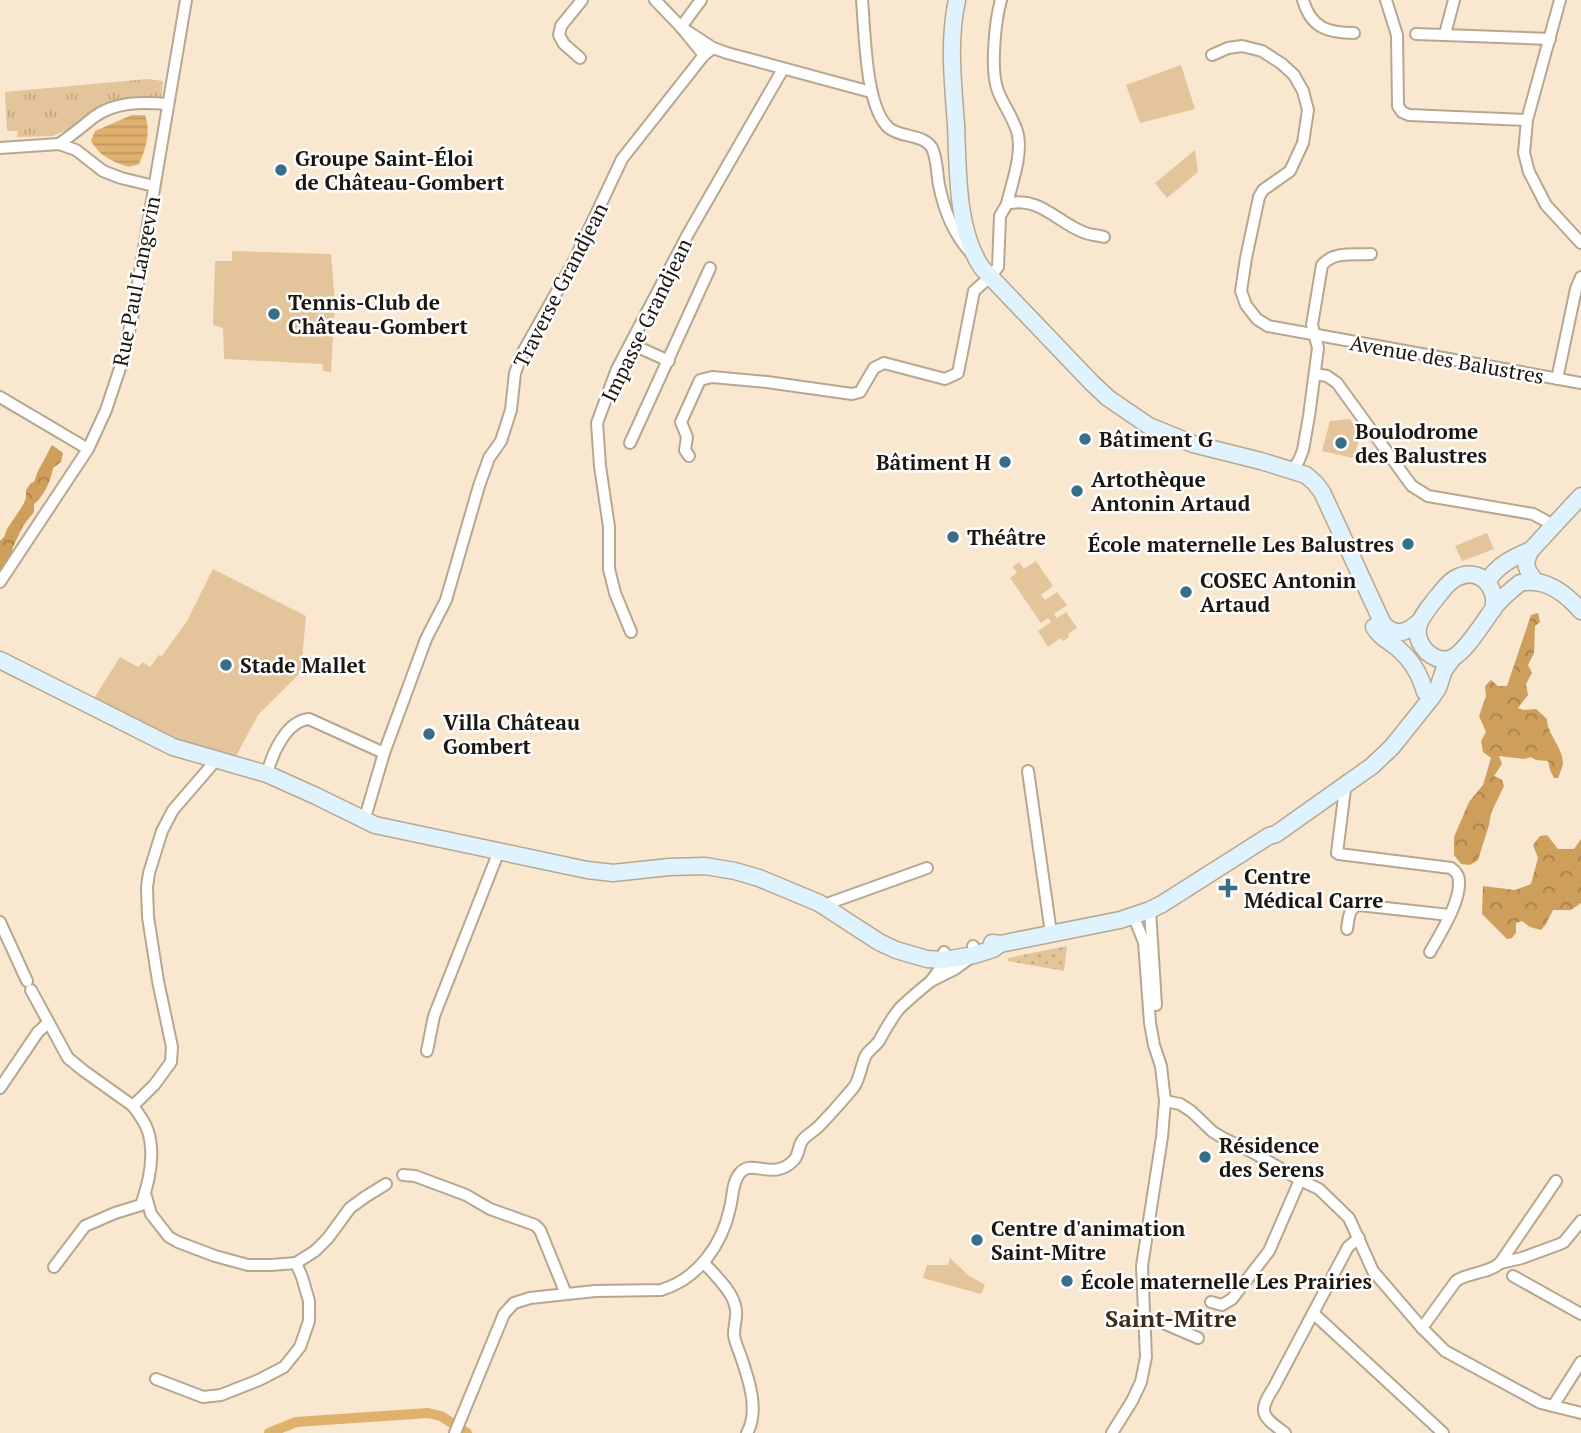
<svg xmlns="http://www.w3.org/2000/svg" width="1581" height="1433" font-family="'PT Serif',serif">
  <style>
    .grass { fill: #e4c49a }
    .forest { fill: url(#forest-crowns) }
    .park { fill: url(#park-tufts) }
    .garden { fill: url(#garden-dots) }
    .water { fill: url(#water-rules) }
    .lines { fill: none; stroke-linecap: round; stroke-linejoin: round }
    .canal { stroke: #e0b06d; stroke-width: 10 }
    .street-casing { stroke: #b8a790; stroke-width: 14 }
    .secondary-casing { stroke: #b8a790; stroke-width: 19 }
    .street { stroke: #fff; stroke-width: 10 }
    .secondary { stroke: #def3fe; stroke-width: 16 }
    .poi-dot { fill: #376f89; stroke: #fff; stroke-width: 2.5 }
    .labels { text-anchor: middle; dominant-baseline: central; stroke-width: 5; stroke-linejoin: round; paint-order: stroke }
    .poi-label { font-size: 21px; font-weight: bold; fill: #1d160e; stroke: #fff; text-anchor: start }
    .street-label { font-size: 21px; fill: #1d160e; stroke: #fff }
    .quarter-label { font-size: 24px; font-weight: bold; fill: #3c2e1b; stroke: #fff }
  </style>
  <defs>
    <pattern id="forest-crowns" width="20" height="18" patternUnits="userSpaceOnUse" patternTransform="scale(1.75)"><rect width="20" height="18" fill="#ce9e5b"/><path d="M2 6a3 3 0 1 1 6 0M12 15a3 3 0 1 1 6 0" fill="none" stroke="#a7804a"/></pattern>
    <pattern id="park-tufts" width="24" height="20" patternUnits="userSpaceOnUse" patternTransform="scale(1.75)"><rect width="24" height="20" fill="#e4c49a"/><path d="M3 7l-1-3M5 7V3M7 7l1-3M15 17l-1-3M17 17v-4M19 17l1-3" fill="none" stroke="#c3a884"/></pattern>
    <pattern id="garden-dots" width="8" height="8" patternUnits="userSpaceOnUse" patternTransform="scale(1.75)"><rect width="8" height="8" fill="#e4c49a"/><path d="M2 2h.1M6 6h.1" fill="none" stroke="#c3a884" stroke-width="1.8" stroke-linecap="round"/></pattern>
    <pattern id="water-rules" width="6" height="5" patternUnits="userSpaceOnUse" patternTransform="scale(1.75)"><rect width="6" height="5" fill="#e0b06d"/><path d="M0 2.5h6" fill="none" stroke="#c0975d"/></pattern>
  </defs>
  <rect width="100%" height="100%" fill="#f9e7cf"/>
  <g class="grass">
    <polygon points="1181,65 1195,109 1140,123 1126,85"/>
    <polygon points="1195,150 1198,172 1167,198 1155,183"/>
    <polygon points="232,251 331,254 335,303 331,372 323,371 322,364 224,359 223,328 213,325 215,261 232,261"/>
    <polygon points="1350,419 1361,436 1353,458 1322,451 1330,421"/>
    <polygon points="1487,533 1494,549 1462,561 1455,546"/>
    <polygon points="1036,561 1053,586 1041,595 1045,600 1057,592 1067,605 1054,614 1057,618 1066,612 1077,628 1068,634 1069,637 1063,641 1061,638 1048,647 1038,631 1051,622 1048,618 1041,623 1010,578 1017,573 1013,566 1019,562 1024,569"/>
    <polygon points="213,569 306,616 301,672 258,715 235,758 182,744 93,700 120,657 138,667 143,662 150,667 159,655 162,656 187,621"/>
    <polygon points="950,1258 968,1275 985,1285 981,1294 923,1278 927,1265 948,1265"/>
  </g>
  <g class="forest">
    <path d="M 52,445 L 63,453 L 61,462 L 53,468 C 51,480 44,497 34,504 L 34,512 L 23,526 L 13,547 L 11,556 L 0,572 L 0,541 L 4,537 L 7,529 L 23,505 L 26,498 L 26,490 L 31,483 L 34,482 L 38,471 Z"/>
    <path d="M 1538,613 L 1540,622 L 1535,626 L 1534,653 L 1528,665 L 1532,673 L 1526,684 L 1528,695 L 1518,708 L 1524,710 L 1536,709 L 1547,719 C 1547,734 1562,746 1563,762 C 1563,766 1560,773 1558,778 L 1554,778 L 1550,770 L 1548,761 L 1536,760 L 1531,757 L 1524,759 L 1499,756 L 1502,764 L 1494,776 L 1502,780 L 1504,786 L 1491,813 L 1489,825 L 1478,860 L 1470,865 L 1461,864 L 1454,855 L 1454,837 L 1469,802 L 1483,785 L 1491,758 L 1483,752 L 1481,741 L 1486,732 L 1479,716 L 1486,696 L 1485,686 L 1491,680 L 1498,686 L 1507,686 L 1531,615 Z"/>
    <polygon points="1547,835 1558,849 1574,849 1581,839 1581,903 1571,910 1553,910 1546,924 1541,930 1530,927 1522,921 1516,923 1516,933 1512,938 1507,939 1482,914 1483,886 1515,890 1531,884 1538,858 1533,845 1540,836"/>
  </g>
  <polygon class="park" points="147,79 163,81 161,100 111,104 92,110 73,127 53,136 17,137 18,131 7,131 5,92"/>
  <polygon class="garden" points="1067,946 1064,971 1008,961 1008,958"/>
  <path class="water" d="M 132,115 L 145,115 C 151,131 146,149 139,164 L 129,167 C 111,161 101,157 91,141 L 95,131 Z"/>
  <g class="lines">
    <polyline class="canal" points="269,1433 296,1422 428,1413 441,1416 467,1433"/>
    <defs>
      <g id="street">
        <polyline points="655,0 681,27 704,55"/>
        <path d="M 862,0 C 865,31 865,108 889,128 C 901,138 924,134 932,148 C 937,158 937,174 939,185 C 944,210 953,233 970,252"/>
        <path d="M 1001,0 C 995,21 990,71 998,91 C 1003,105 1015,120 1018,135 C 1022,157 1012,182 1007,204"/>
        <path d="M 1303,0 C 1311,28 1328,33 1354,33"/>
        <polyline points="1386,0 1397,35 1398,106 1402,112 1409,115 1527,120"/>
        <polyline points="1560,0 1527,120 1524,153 1529,172 1546,205 1581,243"/>
        <polyline points="681,27 713,48 727,53 871,92"/>
        <polyline points="681,27 701,0"/>
        <polyline points="1416,34 1550,39"/>
        <polyline points="1445,34 1454,0"/>
        <polyline points="1212,55 1228,48 1242,46 1262,51 1282,64 1294,75 1303,91 1308,110 1303,143 1290,171 1263,190 1259,197 1246,258 1241,291 1246,305 1257,319 1268,326 1581,383"/>
        <polyline points="580,58 564,44 559,35 561,26 582,0"/>
        <path d="M 59,144 C 72,135 83,126 94,117 C 116,101 143,102 168,104"/>
        <polyline points="0,148 59,144 76,150 103,171 121,178 154,186"/>
        <polyline points="631,344 669,361"/>
        <polyline points="1315,374 1327,376 1337,383 1406,478 1412,486 1428,496 1533,514 1546,521 1552,527"/>
        <polyline points="1557,379 1576,289 1581,277"/>
        <polyline points="0,397 88,449"/>
        <polyline points="630,443 710,268"/>
        <path d="M 689,456 L 685,450 L 687,437 L 681,422 L 700,380 L 712,377 L 767,382 L 852,394 L 860,392 L 874,368 L 884,363 L 945,379 L 958,373 L 974,291 L 990,277 L 998,267 L 1000,216 L 1007,204 C 1038,195 1057,222 1083,232 C 1089,235 1097,235 1104,237"/>
        <path d="M 1292,472 L 1299,460 L 1303,450 L 1309,416 L 1318,348 L 1312,325 L 1322,265 C 1334,251 1354,255 1371,254"/>
        <polyline points="0,582 88,449 106,410 122,362 132,319 186,0"/>
        <polyline points="631,632 615,593 609,569 609,527 600,466 597,423 617,369 688,234 783,69"/>
        <polyline points="1028,771 1051,933"/>
        <path d="M 267,774 C 272,754 286,721 309,719 L 384,753"/>
        <path d="M 1346,781 L 1337,853 L 1339,854 L 1451,868 C 1456,872 1459,875 1459,882 C 1460,903 1440,934 1430,952"/>
        <polyline points="364,821 384,753 426,639 446,600 479,486 489,458 501,441 511,410 515,373 523,352 573,263 622,159 704,55 713,48"/>
        <polyline points="824,905 927,868"/>
        <polyline points="1150,910 1156,1005"/>
        <polyline points="0,922 27,981"/>
        <path d="M 1347,929 C 1349,918 1348,908 1359,905 L 1449,915"/>
        <polyline points="944,952 942,966 931,981 955,969 974,955 973,946"/>
        <polyline points="31,990 68,1058 84,1071 133,1106 155,1084 171,1062 172,1047 158,981 148,917 147,887 149,873 162,831 173,810 211,766 214,759"/>
        <polyline points="427,1051 434,1016 499,851"/>
        <polyline points="0,1088 38,1032 48,1023"/>
        <polyline points="1165,1101 1180,1104 1191,1111 1213,1132 1225,1139 1254,1153 1300,1180 1319,1189 1349,1218 1373,1271 1422,1328 1445,1351 1541,1403 1581,1413"/>
        <polyline points="403,1175 415,1176 442,1186 466,1195 490,1209 535,1225 540,1230 566,1294"/>
        <polyline points="145,1193 151,1214 169,1237 178,1242 215,1256 248,1265 271,1265 296,1263 315,1251 328,1238 350,1208 365,1197 386,1184"/>
        <path d="M 704,1263 C 714,1274 729,1288 734,1302 C 739,1315 734,1322 734,1334 C 734,1340 738,1348 740,1354 C 748,1377 760,1410 747,1433"/>
        <polyline points="1500,1263 1522,1258 1560,1244 1564,1242 1581,1221"/>
        <path d="M 54,1267 L 85,1226 L 115,1213 L 141,1205 C 149,1183 155,1154 148,1131 C 145,1122 139,1114 133,1106"/>
        <polyline points="1513,1276 1581,1314"/>
        <polyline points="1211,1302 1222,1305 1232,1299 1269,1251 1300,1180"/>
        <polyline points="1313,1313 1443,1433"/>
        <polyline points="1145,1319 1161,1322 1198,1338"/>
        <path d="M 1422,1328 L 1456,1281 C 1469,1272 1488,1274 1500,1263 L 1556,1181"/>
        <polyline points="156,1379 203,1397 221,1395 259,1380 284,1367 300,1347 309,1321 309,1301 302,1277 296,1263"/>
        <polyline points="1553,1406 1581,1362"/>
        <path d="M 455,1433 L 504,1314 L 514,1303 L 530,1298 L 595,1291 L 661,1290 C 698,1279 722,1245 730,1208 C 733,1197 732,1182 740,1173 C 752,1158 773,1182 794,1160 C 799,1155 798,1147 802,1141 C 806,1135 813,1132 818,1127 C 831,1114 843,1100 854,1087 C 860,1078 861,1066 865,1057 C 868,1050 875,1047 879,1041 C 885,1030 891,1019 899,1009 C 909,999 920,990 931,981"/>
        <polyline points="1112,1433 1132,1401 1141,1382 1146,1357 1142,1266 1162,1137 1165,1101 1161,1066 1154,1045 1150,1023 1144,942 1133,915"/>
        <path d="M 1285,1433 C 1262,1416 1257,1413 1274,1387 L 1348,1247 L 1359,1238"/>
      </g>
      <g id="secondary">
        <path d="M 957,0 C 948,41 953,83 956,125 C 958,169 956,230 982,268 L 1092,383 L 1108,398 L 1149,426 L 1193,444 L 1261,461 L 1306,475 L 1315,483 L 1322,492 L 1383,624 C 1395,637 1407,633 1419,622"/>
        <path d="M 1535,581 C 1526,569 1523,564 1531,550 L 1581,496"/>
        <path d="M 1487,582 C 1497,565 1514,557 1531,550"/>
        <path d="M 1527,582 C 1549,580 1567,595 1581,611"/>
        <path d="M 1493,610 C 1499,587 1479,566 1456,578 C 1448,582 1443,590 1437,597 C 1423,615 1407,631 1427,652 C 1434,658 1443,662 1452,658 C 1466,652 1486,618 1496,605 C 1503,597 1511,590 1520,583"/>
        <path d="M 1374,627 C 1379,636 1387,640 1395,646 C 1411,659 1419,672 1425,692"/>
        <polyline points="0,660 173,747 267,774 316,796 375,825 587,870 613,873 669,867 705,866 735,871 759,878 819,903 879,942 896,950 927,959 944,960 974,955 993,949 1000,944"/>
        <polyline points="992,943 1000,944 1120,920 1150,910 1162,904 1269,836 1276,834 1372,766 1392,747 1432,697 1438,688 1444,670 1453,658"/>
      </g>
    </defs>
    <use href="#street" class="street-casing"/>
    <use href="#secondary" class="secondary-casing"/>
    <use href="#street" class="street"/>
    <use href="#secondary" class="secondary"/>
  </g>
  <g class="poi-dot">
    <circle cx="281" cy="170" r="7"/>
    <circle cx="274" cy="314" r="7"/>
    <circle cx="1085" cy="439" r="7"/>
    <circle cx="1341" cy="443" r="7"/>
    <circle cx="1005" cy="462" r="7"/>
    <circle cx="1077" cy="491" r="7"/>
    <circle cx="953" cy="537" r="7"/>
    <circle cx="1408" cy="544" r="7"/>
    <circle cx="1186" cy="592" r="7"/>
    <circle cx="226" cy="665" r="7"/>
    <circle cx="429" cy="734" r="7"/>
    <path d="M1224.5 877.5h7v7h7v7h-7v7h-7v-7h-7v-7h7z"/>
    <circle cx="1205" cy="1157" r="7"/>
    <circle cx="977" cy="1240" r="7"/>
    <circle cx="1067" cy="1281" r="7"/>
  </g>
  <g class="labels">
    <g class="poi-label">
      <text x="295" y="158">Groupe Saint-Éloi<tspan x="295" dy="24">de Château-Gombert</tspan></text>
      <text x="288" y="302">Tennis-Club de<tspan x="288" dy="24">Château-Gombert</tspan></text>
      <text x="1355" y="431">Boulodrome<tspan x="1355" dy="24">des Balustres</tspan></text>
      <text x="1099" y="439">Bâtiment G</text>
      <text x="991" y="462" text-anchor="end">Bâtiment H</text>
      <text x="1091" y="479">Artothèque<tspan x="1091" dy="24">Antonin Artaud</tspan></text>
      <text x="967" y="537">Théâtre</text>
      <text x="1394" y="544" text-anchor="end">École maternelle Les Balustres</text>
      <text x="1200" y="580">COSEC Antonin<tspan x="1200" dy="24">Artaud</tspan></text>
      <text x="240" y="665">Stade Mallet</text>
      <text x="443" y="722">Villa Château<tspan x="443" dy="24">Gombert</tspan></text>
      <text x="1244" y="876">Centre<tspan x="1244" dy="24">Médical Carre</tspan></text>
      <text x="1219" y="1145">Résidence<tspan x="1219" dy="24">des Serens</tspan></text>
      <text x="991" y="1228">Centre d'animation<tspan x="991" dy="24">Saint-Mitre</tspan></text>
      <text x="1081" y="1281">École maternelle Les Prairies</text>
    </g>
    <g class="street-label">
      <text transform="translate(136 281) rotate(-79)">Rue Paul Langevin</text>
      <text transform="translate(560 285) rotate(-63)">Traverse Grandjean</text>
      <text transform="translate(646 320) rotate(-64)">Impasse Grandjean</text>
      <text transform="translate(1447 359) rotate(10)">Avenue des Balustres</text>
    </g>
    <g class="quarter-label">
      <text x="1171" y="1318">Saint-Mitre</text>
    </g>
  </g>
</svg>
